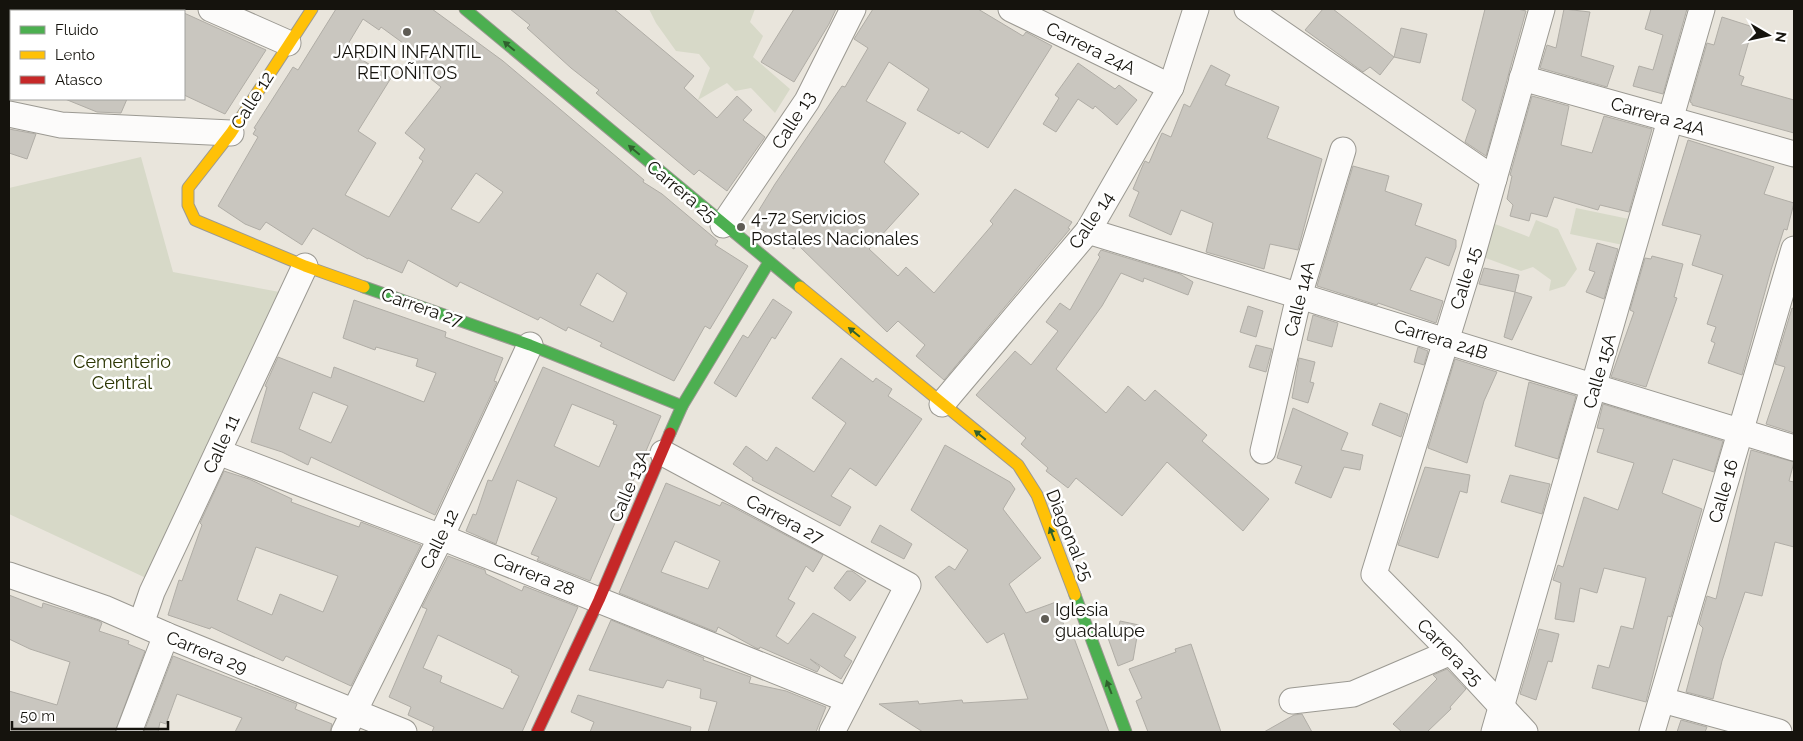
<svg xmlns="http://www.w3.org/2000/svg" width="1803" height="741" font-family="Raleway,sans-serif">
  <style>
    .green { fill: #d7d9c8 }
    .building { fill: #c9c6bf; stroke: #b0ada6; fill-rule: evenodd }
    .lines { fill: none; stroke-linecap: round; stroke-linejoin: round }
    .street-casing { stroke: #9b9992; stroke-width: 27 }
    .fast-casing { stroke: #9b9992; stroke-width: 13 }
    .slow-casing { stroke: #9b9992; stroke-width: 13 }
    .jam-casing { stroke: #9b9992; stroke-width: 13 }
    .street { stroke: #fcfbfa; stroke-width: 25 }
    .fast { stroke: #4caf50; stroke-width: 11 }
    .slow { stroke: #ffc107; stroke-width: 11 }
    .jam { stroke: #c62828; stroke-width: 11 }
    .oneway { fill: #30612e }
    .poi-dot { fill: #5f5c55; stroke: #fff; stroke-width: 2 }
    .labels { text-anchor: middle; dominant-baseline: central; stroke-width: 5; stroke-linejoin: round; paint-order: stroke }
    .street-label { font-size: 18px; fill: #15130d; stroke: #fff }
    .poi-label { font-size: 18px; fill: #15130d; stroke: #fff; text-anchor: start }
    .park-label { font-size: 18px; fill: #2c3603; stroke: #fff }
  </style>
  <rect width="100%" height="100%" fill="#e9e5dc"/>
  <g class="green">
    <polygon points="649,9 755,9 750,22 763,36 753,57 790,89 775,113 751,88 735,91 727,83 698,100 710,68 699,54 676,51 656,23"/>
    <polygon points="141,157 173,272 285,293 146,578 9,514 9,188"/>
    <polygon points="1576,208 1629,219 1623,245 1570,234"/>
    <polygon points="1536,220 1558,229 1577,269 1565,286 1549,291 1551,280 1533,267 1521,271 1483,257 1495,224 1529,237"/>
  </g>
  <g class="building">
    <path d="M 336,9 L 432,9 L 503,61 L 644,180 L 643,182 L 662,194 L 718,241 L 715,245 L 748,266 L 710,329 L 705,326 L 674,381 L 600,346 L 602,343 L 568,327 L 566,331 L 540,317 L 538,320 L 460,282 L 457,287 L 408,260 L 402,273 L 368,258 L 368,259 L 313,228 L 302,245 L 266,222 L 260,230 L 245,224 L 218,206 L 258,137 L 253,134 L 256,129 L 254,128 L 293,67 L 298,70 ZM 363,19 L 379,30 L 381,27 L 418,54 L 411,63 L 441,87 L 405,133 L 425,149 L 419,158 L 423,161 L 389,217 L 345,195 L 376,143 L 358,131 L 391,78 L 345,49 ZM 476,173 L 503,192 L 479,223 L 451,209 ZM 597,273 L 627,293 L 613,322 L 580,305 Z"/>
    <polygon points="510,9 614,9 694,76 684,88 717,118 737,96 752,110 743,120 765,137 727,191 699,170 694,175 596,93 599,90 571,68 527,28 530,25"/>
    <polygon points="794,9 836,9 829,24 794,82 761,62"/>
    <polygon points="873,9 978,9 1023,36 1026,32 1052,46 988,148 961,131 959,134 917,110 929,89 889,62 866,101 906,123 884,162 919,194 869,249 898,276 906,267 934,293 993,224 990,221 1015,189 1072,222 1068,228 1070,229 1055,247 944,380 916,356 925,345 898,321 887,332 797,244 794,249 751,223 775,184 842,86 845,87 868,48 854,39"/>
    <polygon points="1323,9 1333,9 1394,57 1380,75 1370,67 1363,72 1305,30"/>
    <polygon points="1485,9 1518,9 1526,11 1486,156 1465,142 1476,110 1462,100"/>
    <polygon points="1564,9 1590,12 1581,56 1614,66 1607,87 1540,68 1547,45 1556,48"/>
    <polygon points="1651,9 1687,9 1663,94 1633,86 1639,66 1653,70 1663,35 1645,29"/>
    <polygon points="184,13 266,50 225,114 184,95"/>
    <polygon points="1722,17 1753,27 1739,75 1744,77 1741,85 1794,100 1794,133 1692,105 1692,103 1690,102 1707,43 1714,45"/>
    <polygon points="1401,28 1427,34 1420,63 1394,57"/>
    <polygon points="1078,63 1115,89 1119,85 1137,100 1117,125 1095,106 1093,109 1078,99 1056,132 1043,124 1059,98 1055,95"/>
    <polygon points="1211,65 1230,75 1225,85 1279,107 1267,138 1322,159 1298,250 1270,244 1264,269 1206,252 1213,223 1181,210 1171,235 1129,216 1139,192 1133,189 1143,165 1145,161 1149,163 1162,133 1171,137 1184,104 1190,107"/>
    <polygon points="1532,96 1569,106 1561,145 1592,153 1604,116 1652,129 1629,212 1600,205 1598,210 1554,197 1547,217 1531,213 1529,221 1510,216 1513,205 1507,199 1512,176 1510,175"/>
    <polygon points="65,99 127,99 121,113 97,112"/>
    <polygon points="9,129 36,134 27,159 9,153"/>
    <polygon points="1688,140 1774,167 1764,194 1794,203 1787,230 1784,229 1771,270 1742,375 1708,363 1715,343 1711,341 1716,327 1707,324 1723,275 1692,265 1701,235 1662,225"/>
    <polygon points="1353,166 1389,176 1385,191 1422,204 1415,225 1456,240 1456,247 1449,266 1426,257 1410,290 1443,301 1436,323 1378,303 1377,305 1317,286"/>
    <polygon points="1597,243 1618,249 1604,299 1586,292 1595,272 1589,270"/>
    <polygon points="1101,250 1180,274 1193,282 1188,295 1144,278 1143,282 1121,273 1102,306 1056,369 1106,413 1128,386 1145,401 1155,390 1207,435 1202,441 1269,499 1243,531 1167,462 1122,516 1076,478 1068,488 1046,471 1048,468 1021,444 1026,438 976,395 1015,351 1031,365 1058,331 1046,322 1060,303 1070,310 1100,257 1098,255"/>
    <polygon points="1652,256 1683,264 1674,297 1677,298 1646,387 1611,377 1634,312 1630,310 1645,258 1651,259"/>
    <polygon points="1484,268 1519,275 1515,292 1479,284"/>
    <polygon points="1515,292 1532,297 1512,340 1504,337"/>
    <polygon points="773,299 792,312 775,339 772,337 736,397 714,383 743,335 748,338"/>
    <path d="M 354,300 L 446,332 L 445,337 L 503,358 L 494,381 L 497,382 L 435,515 L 311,457 L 308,465 L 282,452 L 251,442 L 267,387 L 265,386 L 278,357 L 331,378 L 334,367 L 424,402 L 436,373 L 416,366 L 418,359 L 376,347 L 375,350 L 343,338 ZM 313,392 L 348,406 L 331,443 L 299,429 Z"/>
    <polygon points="1248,306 1263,311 1256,337 1240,332"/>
    <polygon points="1792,308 1794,309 1794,433 1766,424 1785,367 1775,364"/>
    <polygon points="1313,315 1338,323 1332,347 1307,340"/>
    <polygon points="1256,345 1272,349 1266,372 1249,367"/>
    <polygon points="1418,347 1428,351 1424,365 1414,362"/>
    <polygon points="841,358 873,382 876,378 892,389 888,396 922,419 876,486 850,468 831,496 851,507 840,526 752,480 753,478 733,464 746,446 767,461 776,447 814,472 846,423 812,398"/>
    <polygon points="1299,358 1315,362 1310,382 1314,383 1308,403 1292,398"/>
    <polygon points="1455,359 1497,372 1484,401 1467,463 1428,448"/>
    <path d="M 543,367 L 661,416 L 590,581 L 537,560 L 539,557 L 531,554 L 557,498 L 517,480 L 496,544 L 466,531 L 473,514 L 476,515 L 488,480 L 492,481 ZM 572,404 L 614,421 L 613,424 L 617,425 L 599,467 L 554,446 Z"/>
    <polygon points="1529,382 1576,396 1558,459 1515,446"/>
    <polygon points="1380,403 1408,414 1401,437 1372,425"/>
    <polygon points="1603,404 1723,441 1714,472 1673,459 1662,493 1702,509 1671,617 1668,616 1646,702 1592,688 1598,665 1609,668 1621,626 1633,629 1646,578 1604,568 1597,593 1580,588 1574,622 1555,619 1561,583 1553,580 1558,565 1563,567 1584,497 1618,510 1634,463 1597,452 1604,429 1597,428"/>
    <polygon points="1293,408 1348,433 1341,450 1363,455 1360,470 1344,467 1331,498 1295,483 1302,466 1277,458"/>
    <polygon points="945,445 1010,482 1015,489 1003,509 1041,558 1009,584 1026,613 1056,602 1069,640 1074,638 1109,732 923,732 879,704 918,701 919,704 962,700 963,703 1028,699 1004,633 987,643 935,577 949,566 955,570 968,550 911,510"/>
    <polygon points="1751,450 1794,462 1789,481 1794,482 1794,547 1775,542 1762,596 1745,592 1722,661 1713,699 1686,692 1703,628 1699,624 1707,596 1716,599"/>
    <polygon points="1425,467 1470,475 1467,493 1460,491 1438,558 1398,545"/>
    <path d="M 224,471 L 249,479 L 292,499 L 291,502 L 331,517 L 359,527 L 361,522 L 421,545 L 351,686 L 286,656 L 283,661 L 211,627 L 210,629 L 168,615 L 179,580 L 182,581 L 202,525 L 200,523 ZM 256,547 L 338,576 L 323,612 L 280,594 L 272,615 L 237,600 Z"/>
    <polygon points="1510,475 1550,484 1542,514 1501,502"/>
    <path d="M 666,483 L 720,506 L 722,502 L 733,507 L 823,555 L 813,572 L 806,566 L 788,599 L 795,603 L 776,636 L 788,644 L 813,613 L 856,637 L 844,656 L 852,661 L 841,679 L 810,659 L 820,667 L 817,672 L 760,647 L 759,649 L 756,648 L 718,627 L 716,632 L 619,593 ZM 675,541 L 720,561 L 708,589 L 661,572 Z"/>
    <polygon points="880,525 912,544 904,559 871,542"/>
    <path d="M 448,556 L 485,570 L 486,574 L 522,591 L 524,586 L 578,607 L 522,732 L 432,732 L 434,727 L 408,715 L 411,707 L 389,697 L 427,609 L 422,607 ZM 438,635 L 512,670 L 511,672 L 519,676 L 503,709 L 440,682 L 442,676 L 423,668 Z"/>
    <polygon points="847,571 852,571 866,581 850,601 834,588"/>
    <polygon points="9,595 42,608 43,603 99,621 102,623 99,631 129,641 128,644 145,651 115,732 9,732 9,691 57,705 70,662 30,649 9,639"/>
    <polygon points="611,620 704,658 703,660 751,677 749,683 786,691 826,707 816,732 708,732 717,702 700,698 701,689 667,680 663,688 589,670"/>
    <polygon points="1120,621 1139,625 1133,660 1118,666 1108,638 1117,635"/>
    <polygon points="1539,629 1559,634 1552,662 1548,661 1536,700 1520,694"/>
    <polygon points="1191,644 1221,732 1148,732 1136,701 1142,698 1129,669 1176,652 1175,649"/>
    <polygon points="173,656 297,704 295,709 332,724 330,732 235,732 242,718 177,694 166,724 160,722 158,732 144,732"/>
    <polygon points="1447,669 1466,689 1450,707 1451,709 1427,732 1402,732 1393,724 1437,679 1433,675"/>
    <polygon points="578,695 691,727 690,732 590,732 594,722 571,712"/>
    <polygon points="1302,714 1312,732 1264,732 1294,715"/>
    <polygon points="1681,720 1707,727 1705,732 1677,732"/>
  </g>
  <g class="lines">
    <defs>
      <g id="street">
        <polyline points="211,9 288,43"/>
        <polyline points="1011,9 1171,87"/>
        <polyline points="1247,9 1494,179"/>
        <polyline points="9,16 12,9"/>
        <polyline points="1522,78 1794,154"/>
        <polyline points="9,114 61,125 231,133"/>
        <polyline points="723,225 807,101 853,9"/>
        <polyline points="1088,231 1794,448"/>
        <polyline points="942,404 1088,231 1171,87 1196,9"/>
        <polyline points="1263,451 1299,296 1343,150"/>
        <polyline points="218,452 441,537 848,700"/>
        <polyline points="663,453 908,585 832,732"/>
        <polyline points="9,575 104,608 166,635 404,732"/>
        <polyline points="141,624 152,592 305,266"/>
        <polyline points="1662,700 1779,732"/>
        <polyline points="1292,701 1353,694 1451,652"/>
        <polyline points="129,732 166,635"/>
        <polyline points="344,732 441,537 530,345"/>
        <polyline points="1494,732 1702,9"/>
        <polyline points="1525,732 1451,652 1374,574 1471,260 1542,9"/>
        <polyline points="1652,732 1794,249"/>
      </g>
      <g id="fast">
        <polyline points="465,9 800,287"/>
        <polyline points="364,287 530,345 682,406"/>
        <polyline points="670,433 682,406 769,262"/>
        <polyline points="1075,595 1126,732"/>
      </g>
      <g id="slow">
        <polyline points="312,9 231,133 188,188 188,205 195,220 305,266 364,287"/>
        <polyline points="800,287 1018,465 1037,495 1075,595"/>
      </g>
      <polyline id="jam" points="537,732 599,600 670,433"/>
    </defs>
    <use href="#street" class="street-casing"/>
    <use href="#fast" class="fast-casing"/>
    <use href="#slow" class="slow-casing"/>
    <use href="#jam" class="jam-casing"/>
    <use href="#street" class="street"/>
    <use href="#fast" class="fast"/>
    <use href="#slow" class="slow"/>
    <use href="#jam" class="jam"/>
  </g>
  <defs><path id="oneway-solid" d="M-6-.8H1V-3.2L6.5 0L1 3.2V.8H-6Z" transform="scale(1.25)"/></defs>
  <g class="oneway">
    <use href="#oneway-solid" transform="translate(509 46) rotate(-140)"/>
    <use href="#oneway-solid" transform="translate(634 150) rotate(-140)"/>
    <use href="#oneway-solid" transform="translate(854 332) rotate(-141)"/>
    <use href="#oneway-solid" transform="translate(980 435) rotate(-141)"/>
    <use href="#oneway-solid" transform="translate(1052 534) rotate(-111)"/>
    <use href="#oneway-solid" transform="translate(1109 687) rotate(-111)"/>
  </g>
  <g class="poi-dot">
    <circle cx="407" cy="32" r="5"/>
    <circle cx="741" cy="227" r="5"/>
    <circle cx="1045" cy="619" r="5"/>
  </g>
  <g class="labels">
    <g class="street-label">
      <text transform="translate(1091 48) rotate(26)">Carrera 24A</text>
      <text transform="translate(252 100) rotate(-58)">Calle 12</text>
      <text transform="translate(1658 116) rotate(16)">Carrera 24A</text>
      <text transform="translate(793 120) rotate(-58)">Calle 13</text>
      <text transform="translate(682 191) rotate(40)">Carrera 25</text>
      <text transform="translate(1091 220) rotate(-56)">Calle 14</text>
      <text transform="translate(1465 278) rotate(-73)">Calle 15</text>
      <text transform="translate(1299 299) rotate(-76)">Calle 14A</text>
      <text transform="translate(422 307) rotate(19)">Carrera 27</text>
      <text transform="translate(1441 339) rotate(17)">Carrera 24B</text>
      <text transform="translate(1599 371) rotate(-74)">Calle 15A</text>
      <text transform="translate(221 444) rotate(-65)">Calle 11</text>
      <text transform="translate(629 486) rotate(-67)">Calle 13A</text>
      <text transform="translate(1723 491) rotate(-74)">Calle 16</text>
      <text transform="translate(785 519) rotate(28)">Carrera 27</text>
      <text transform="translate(1070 535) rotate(68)">Diagonal 25</text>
      <text transform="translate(439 539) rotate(-64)">Calle 12</text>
      <text transform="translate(534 574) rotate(22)">Carrera 28</text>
      <text transform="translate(207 652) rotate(22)">Carrera 29</text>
      <text transform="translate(1450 652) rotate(46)">Carrera 25</text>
    </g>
    <g class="poi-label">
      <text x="407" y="51" text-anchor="middle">JARDIN INFANTIL<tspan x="407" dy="21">RETOÑITOS</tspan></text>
      <text x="751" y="217">4-72 Servicios<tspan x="751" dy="21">Postales Nacionales</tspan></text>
      <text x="1055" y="609">Iglesia<tspan x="1055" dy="21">guadalupe</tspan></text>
    </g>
    <g class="park-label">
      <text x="122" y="361">Cementerio<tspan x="122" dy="21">Central</tspan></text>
    </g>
  </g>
  <rect width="1803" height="741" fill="none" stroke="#15130d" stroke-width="20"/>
  <rect x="10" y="10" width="175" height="90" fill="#ffffff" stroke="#a1a19e"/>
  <rect x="20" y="26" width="25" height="8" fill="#4caf50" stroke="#a1a19e"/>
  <text x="55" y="35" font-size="15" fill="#15130d">Fluido</text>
  <rect x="20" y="51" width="25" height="8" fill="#ffc107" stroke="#a1a19e"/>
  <text x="55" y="60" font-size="15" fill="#15130d">Lento</text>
  <rect x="20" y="76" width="25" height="8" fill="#c62828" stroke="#a1a19e"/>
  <text x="55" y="85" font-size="15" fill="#15130d">Atasco</text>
  <g transform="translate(1768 35) rotate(99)" stroke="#ffffff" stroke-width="4" paint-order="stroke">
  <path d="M0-4L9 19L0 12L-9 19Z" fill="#15130d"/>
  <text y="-8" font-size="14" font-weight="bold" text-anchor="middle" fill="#15130d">N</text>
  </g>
  <path d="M12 721v8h156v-8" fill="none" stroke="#15130d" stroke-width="2.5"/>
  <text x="20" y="721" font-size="15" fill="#15130d" stroke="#ffffff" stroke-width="4" paint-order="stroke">50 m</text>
</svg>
